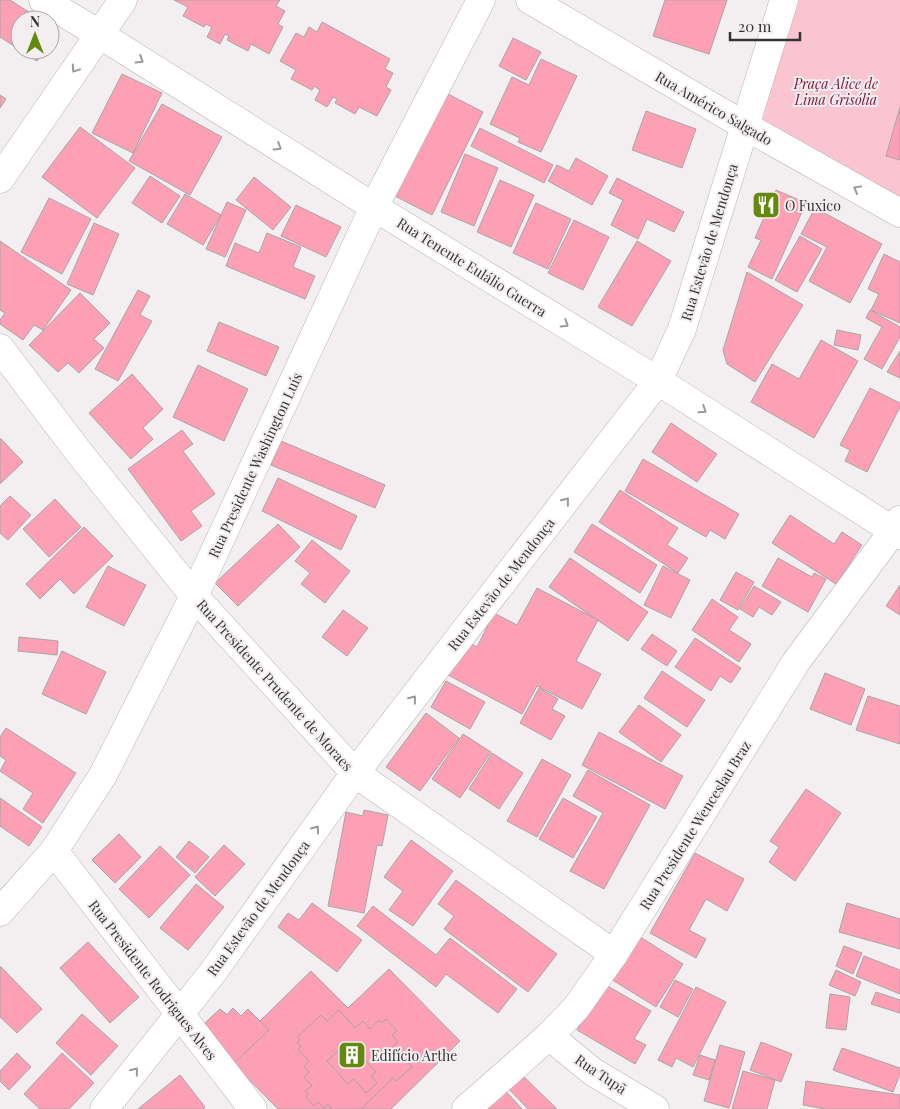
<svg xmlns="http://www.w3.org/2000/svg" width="900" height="1109" font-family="'Playfair Display',serif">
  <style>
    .green { fill: #fac5d0 }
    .building { fill: #fea0b5; stroke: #a8a4a5 }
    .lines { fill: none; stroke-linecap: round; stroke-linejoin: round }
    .minor-casing { stroke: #b8b4b5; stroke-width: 29 }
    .tertiary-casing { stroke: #b8b4b5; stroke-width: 29 }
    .minor { stroke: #fff; stroke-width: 28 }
    .tertiary { stroke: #fff; stroke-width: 28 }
    .oneway { stroke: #9a9a9a }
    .labels { text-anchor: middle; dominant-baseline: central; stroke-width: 4; stroke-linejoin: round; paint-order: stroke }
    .park-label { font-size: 14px; font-style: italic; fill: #861940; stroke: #f3eff0 }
    .street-label { font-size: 14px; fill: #353434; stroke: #f3eff0 }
    .poi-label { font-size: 14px; fill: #353434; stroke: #f3eff0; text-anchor: start }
  </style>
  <rect width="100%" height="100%" fill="#f3eff0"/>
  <polygon class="green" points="796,0 900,0 900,200 762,121"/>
  <g class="building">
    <polygon points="0,0 10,0 41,20 20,20 20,50 0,37"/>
    <polygon points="174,0 280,0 276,6 285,11 278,24 283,27 269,54 251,44 248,51 227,40 229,36 225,34 220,44 207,37 212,27 206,24 204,27 183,16 188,7"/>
    <polygon points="665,0 727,0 709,54 653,36"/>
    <polygon points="322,22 390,59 385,69 393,73 386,87 391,90 377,116 359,107 355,114 335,103 337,99 333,97 327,107 315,100 320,90 314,86 312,90 291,79 296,70 280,61 296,33 304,37 309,27 317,32"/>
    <polygon points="50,25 57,30 50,41"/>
    <polygon points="513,38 541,52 526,80 499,66"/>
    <polygon points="20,50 44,50 37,61"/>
    <polygon points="541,59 577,76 541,152 518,142 520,138 490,124 512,77 529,85"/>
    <polygon points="122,74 162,93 133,153 92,133"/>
    <polygon points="446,93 483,112 432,215 395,196"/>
    <polygon points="0,95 6,99 0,108"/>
    <polygon points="162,104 222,137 190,195 129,161"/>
    <polygon points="900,107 900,160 886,156"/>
    <polygon points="646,111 696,129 682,168 632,150"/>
    <polygon points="80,127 135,168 97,218 42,177"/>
    <polygon points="480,128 553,165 544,183 471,146"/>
    <polygon points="465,154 498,168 474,226 441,212"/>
    <polygon points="576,158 608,176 592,205 548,181 557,165 569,171"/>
    <polygon points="150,176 180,196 162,223 132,203"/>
    <polygon points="254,177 291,207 273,230 236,200"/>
    <polygon points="617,178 684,212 674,232 647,219 638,239 611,225 623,200 609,193"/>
    <polygon points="500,180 534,195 511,247 477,232"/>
    <polygon points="776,190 806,203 772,279 748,267 761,240 755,238"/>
    <polygon points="185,194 221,215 203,245 167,224"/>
    <polygon points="49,198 91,219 62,274 21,252"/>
    <polygon points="227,202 246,210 225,257 206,249"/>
    <polygon points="536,203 571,219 548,269 513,253"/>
    <polygon points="296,205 341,227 326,257 281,236"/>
    <polygon points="815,208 882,244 850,303 809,281 827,247 801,234"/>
    <polygon points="574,220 609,237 583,290 548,273"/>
    <polygon points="94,223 119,234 93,295 67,284"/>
    <polygon points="267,233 301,247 293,267 315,276 305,299 226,266 235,243 259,253"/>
    <polygon points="800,236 822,249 797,292 775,280"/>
    <polygon points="0,241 71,290 43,330 34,325 23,340 0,324 0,320 5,313 0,310"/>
    <polygon points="637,241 671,261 632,326 598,307"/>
    <polygon points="884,254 900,262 900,323 871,310 879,294 868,289"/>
    <polygon points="747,272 803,305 755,382 727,364 723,350"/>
    <polygon points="138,290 150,296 140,315 152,321 118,381 95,369"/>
    <polygon points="80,293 110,323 94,339 104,348 79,373 68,363 58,372 29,345"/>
    <polygon points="870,310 900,327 900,337 882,369 864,359 882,327 866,318"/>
    <polygon points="219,322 279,347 266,376 207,351"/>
    <polygon points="837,330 861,335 858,350 834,345"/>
    <polygon points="821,340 858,361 814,438 751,402 772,364 799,379"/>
    <polygon points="900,351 900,378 887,372"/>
    <polygon points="198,365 248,389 224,441 173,417"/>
    <polygon points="132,374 163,409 143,428 153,439 131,459 89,413"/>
    <polygon points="870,388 900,403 900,407 867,472 845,461 850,450 840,445"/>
    <polygon points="671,423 717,454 697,482 652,452"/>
    <polygon points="182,430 193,444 183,451 215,494 191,511 202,526 181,541 128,469"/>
    <polygon points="0,438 23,462 0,484"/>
    <polygon points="281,441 385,485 375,508 271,465"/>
    <polygon points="643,459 739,514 725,539 710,530 706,537 625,491"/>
    <polygon points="278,478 357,516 341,550 262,511"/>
    <polygon points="620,490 678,528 667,545 688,558 678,573 599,522"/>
    <polygon points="10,496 31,515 8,540 0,533 0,506"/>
    <polygon points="55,499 81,527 49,557 23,529"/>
    <polygon points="790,515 834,544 842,532 862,545 836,584 772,543"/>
    <polygon points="278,524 300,547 238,606 215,583"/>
    <polygon points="592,524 657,565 640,593 574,552"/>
    <polygon points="84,527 113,556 74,594 60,579 40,599 26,584"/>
    <polygon points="312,540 350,571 325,603 301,584 310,573 295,561"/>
    <polygon points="570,558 648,612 628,641 549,587"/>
    <polygon points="778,558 812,577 814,573 826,579 808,612 762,586"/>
    <polygon points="108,566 146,585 124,626 86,607"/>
    <polygon points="663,566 690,580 671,618 644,605"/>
    <polygon points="736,572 754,582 738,610 720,600"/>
    <polygon points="900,585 900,615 886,606"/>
    <polygon points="754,586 781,602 772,615 759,607 753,617 740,609"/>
    <polygon points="537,588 598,620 576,661 601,674 582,709 537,686 522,714 448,675 466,641 477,647 494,613 517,625"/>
    <polygon points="712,599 738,617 729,630 751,644 739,662 692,630"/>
    <polygon points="343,610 368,628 347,656 322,637"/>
    <polygon points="652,634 677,651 667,666 641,649"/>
    <polygon points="19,637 58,641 57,655 18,651"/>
    <polygon points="695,638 741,668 731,683 720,676 711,691 675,667"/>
    <polygon points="62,651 106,672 86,714 42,694"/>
    <polygon points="662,671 705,700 687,727 644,698"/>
    <polygon points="825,673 865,689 851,725 810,709"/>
    <polygon points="446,681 485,702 470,729 431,707"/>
    <polygon points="539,688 558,699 552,709 565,716 551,740 520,723"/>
    <polygon points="868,696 900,706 900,744 856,730"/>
    <polygon points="639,705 681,735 661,762 619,732"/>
    <polygon points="426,713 459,738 420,791 386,767"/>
    <polygon points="6,728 76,773 43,823 23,809 33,793 0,771 6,760 0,756 0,737"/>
    <polygon points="599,732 683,776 665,809 582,765"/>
    <polygon points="463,734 491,752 460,798 432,779"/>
    <polygon points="492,753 523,773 499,809 469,789"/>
    <polygon points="542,759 571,775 537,837 507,821"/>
    <polygon points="588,770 650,805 604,889 570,871 603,813 573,796"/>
    <polygon points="806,789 841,813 795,881 769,862 779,847 770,841"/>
    <polygon points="0,798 42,827 29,846 0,826"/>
    <polygon points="563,798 597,817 573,858 539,839"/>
    <polygon points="364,810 388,815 382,846 377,845 364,913 328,906 346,812 363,816"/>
    <polygon points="119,834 141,857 115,883 92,860"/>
    <polygon points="411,840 453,871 413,926 389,910 403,891 384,877"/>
    <polygon points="189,841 209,857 195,873 176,857"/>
    <polygon points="224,845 245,864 215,896 195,877"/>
    <polygon points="160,846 190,875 149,918 119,889"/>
    <polygon points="695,853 744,879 727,911 706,899 689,930 706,939 696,958 650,933"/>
    <polygon points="456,880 557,954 528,992 444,929 454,916 438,904"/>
    <polygon points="196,884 224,907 188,950 160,928"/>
    <polygon points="312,903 362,940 337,972 278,927 288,913 299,920"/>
    <polygon points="847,903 900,919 900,949 839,932"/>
    <polygon points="373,906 436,955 450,938 517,989 498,1013 446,974 436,987 357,926"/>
    <polygon points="634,933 683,964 656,1007 606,976"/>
    <polygon points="88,942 139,997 110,1023 60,968"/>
    <polygon points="844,946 862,953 853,974 836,966"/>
    <polygon points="864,956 900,970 900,994 856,976"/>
    <polygon points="0,966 42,1009 17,1033 0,1017"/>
    <polygon points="389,969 460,1041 391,1109 278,1109 199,1029 220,1009 227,1015 233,1008 241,1016 248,1009 260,1021 311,971 348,1008"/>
    <polygon points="836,970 861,982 855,996 829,985"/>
    <polygon points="675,980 693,989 678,1017 660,1007"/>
    <polygon points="604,984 651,1011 634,1039 646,1045 635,1064 577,1030"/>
    <polygon points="696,987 726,1002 693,1067 676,1058 672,1067 658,1060"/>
    <polygon points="876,992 900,1000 900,1013 871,1004"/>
    <polygon points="830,994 850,997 846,1030 826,1028"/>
    <polygon points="233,1008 241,1016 248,1009 269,1030 233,1064 199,1029 220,1009 227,1015"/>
    <polygon points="339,1010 355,1028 363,1021 370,1029 379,1020 382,1023 386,1019 397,1031 392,1035 398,1042 393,1046 412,1067 396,1081 393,1078 361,1109 332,1109 328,1104 324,1108 318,1102 314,1106 306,1097 308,1094 305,1091 312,1086 304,1077 309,1072 304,1066 309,1061 298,1049 301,1046 297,1043 300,1040 297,1037 321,1015 327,1021"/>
    <polygon points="82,1014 118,1046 91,1075 56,1043"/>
    <polygon points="350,1041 355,1046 350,1051 358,1058 352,1063 356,1067 365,1060 376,1072 371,1076 377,1083 366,1093 354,1079 348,1084 327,1061"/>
    <polygon points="761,1042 792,1054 781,1082 750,1070"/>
    <polygon points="720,1045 745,1052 729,1108 704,1101"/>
    <polygon points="842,1048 900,1068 900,1074 893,1092 833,1070"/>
    <polygon points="17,1053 31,1067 9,1090 0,1081 0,1071"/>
    <polygon points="62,1053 94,1083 69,1109 40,1109 24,1094"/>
    <polygon points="700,1055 715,1060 709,1080 693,1075"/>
    <polygon points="518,1071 557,1109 528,1109 505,1085"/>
    <polygon points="743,1071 775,1080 767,1109 732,1109"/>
    <polygon points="180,1075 205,1107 203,1109 138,1109"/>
    <polygon points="806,1081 900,1095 900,1109 825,1109 803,1105"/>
    <polygon points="502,1087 522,1109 478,1109"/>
  </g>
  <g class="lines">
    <defs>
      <g id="minor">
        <polyline points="43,0 99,34"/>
        <polyline points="530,0 745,126 900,213"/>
        <polyline points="0,348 77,450 194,596 355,773 614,954"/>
        <polyline points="54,851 253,1109"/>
        <polyline points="0,912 54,851 103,775 194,596 374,207 481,0"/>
        <polyline points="549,1036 593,1072 655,1109"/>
        <polyline points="466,1109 549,1036 576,1008 614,954 796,662 893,531 900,520"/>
      </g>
      <g id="tertiary">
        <polyline points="99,34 374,207 658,381 900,535"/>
        <polyline points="0,179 123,0"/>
        <polyline points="104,1109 213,972 355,773 658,381 682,329 784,0"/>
      </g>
    </defs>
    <use href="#minor" class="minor-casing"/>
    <use href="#tertiary" class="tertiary-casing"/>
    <use href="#minor" class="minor"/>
    <use href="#tertiary" class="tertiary"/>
  </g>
  <defs><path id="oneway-chevron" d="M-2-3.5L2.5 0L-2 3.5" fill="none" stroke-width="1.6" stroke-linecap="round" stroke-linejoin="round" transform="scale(1.25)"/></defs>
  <g class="oneway">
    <use href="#oneway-chevron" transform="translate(140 60) rotate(32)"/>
    <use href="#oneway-chevron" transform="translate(75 69) rotate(124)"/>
    <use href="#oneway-chevron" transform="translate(278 147) rotate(32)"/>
    <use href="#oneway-chevron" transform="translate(857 189) rotate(-151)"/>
    <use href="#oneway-chevron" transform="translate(565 324) rotate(32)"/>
    <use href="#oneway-chevron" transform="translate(703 410) rotate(33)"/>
    <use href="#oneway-chevron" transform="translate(566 501) rotate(-52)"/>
    <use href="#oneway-chevron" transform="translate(413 699) rotate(-52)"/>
    <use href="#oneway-chevron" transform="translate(316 829) rotate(-54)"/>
    <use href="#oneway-chevron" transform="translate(135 1071) rotate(-51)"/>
  </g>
  <defs>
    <symbol id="restaurant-square" viewBox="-11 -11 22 22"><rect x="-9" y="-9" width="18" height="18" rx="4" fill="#63890f" stroke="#f3eff0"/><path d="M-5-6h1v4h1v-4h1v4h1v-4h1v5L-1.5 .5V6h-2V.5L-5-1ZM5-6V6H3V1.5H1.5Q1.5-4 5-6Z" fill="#fff"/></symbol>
    <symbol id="building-square" viewBox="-11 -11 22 22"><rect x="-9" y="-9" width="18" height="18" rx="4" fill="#63890f" stroke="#f3eff0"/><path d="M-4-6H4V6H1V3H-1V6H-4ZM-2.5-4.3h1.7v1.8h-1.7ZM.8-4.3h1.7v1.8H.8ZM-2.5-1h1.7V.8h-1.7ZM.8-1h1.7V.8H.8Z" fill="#fff"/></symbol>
  </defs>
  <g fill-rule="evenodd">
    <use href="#restaurant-square" x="750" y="189" width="32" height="32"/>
    <use href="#building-square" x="336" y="1039" width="32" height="32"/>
  </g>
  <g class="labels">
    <g class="park-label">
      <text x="836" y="83">Praça Alice de<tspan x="836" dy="16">Lima Grisólia</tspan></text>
    </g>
    <g class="street-label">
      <text transform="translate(714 108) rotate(30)">Rua Américo Salgado</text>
      <text transform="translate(709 242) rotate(-73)">Rua Estevão de Mendonça</text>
      <text transform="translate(472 267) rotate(32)">Rua Tenente Eulálio Guerra</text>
      <text transform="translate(255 465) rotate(-65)">Rua Presidente Washington Luís</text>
      <text transform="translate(501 584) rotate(-52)">Rua Estevão de Mendonça</text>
      <text transform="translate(275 685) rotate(48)">Rua Presidente Prudente de Moraes</text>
      <text transform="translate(695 825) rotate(-58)">Rua Presidente Wenceslau Braz</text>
      <text transform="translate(258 908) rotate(-54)">Rua Estevão de Mendonça</text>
      <text transform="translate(153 980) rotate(52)">Rua Presidente Rodrigues Alves</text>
      <text transform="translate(601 1074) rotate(34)">Rua Tupã</text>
    </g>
    <g class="poi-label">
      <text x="785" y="205">O Fuxico</text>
      <text x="371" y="1055">Edifício Arthe</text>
    </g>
  </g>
  <g transform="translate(35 35)"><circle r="24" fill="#f3eff0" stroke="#a7a4a5"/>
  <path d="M0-4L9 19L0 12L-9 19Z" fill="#63890f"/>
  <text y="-8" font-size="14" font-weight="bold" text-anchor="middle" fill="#353434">N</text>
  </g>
  <path d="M730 32v8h70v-8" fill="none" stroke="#353434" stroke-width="2.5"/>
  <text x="738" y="32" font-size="15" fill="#353434" stroke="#f3eff0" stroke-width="4" paint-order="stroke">20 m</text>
</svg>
